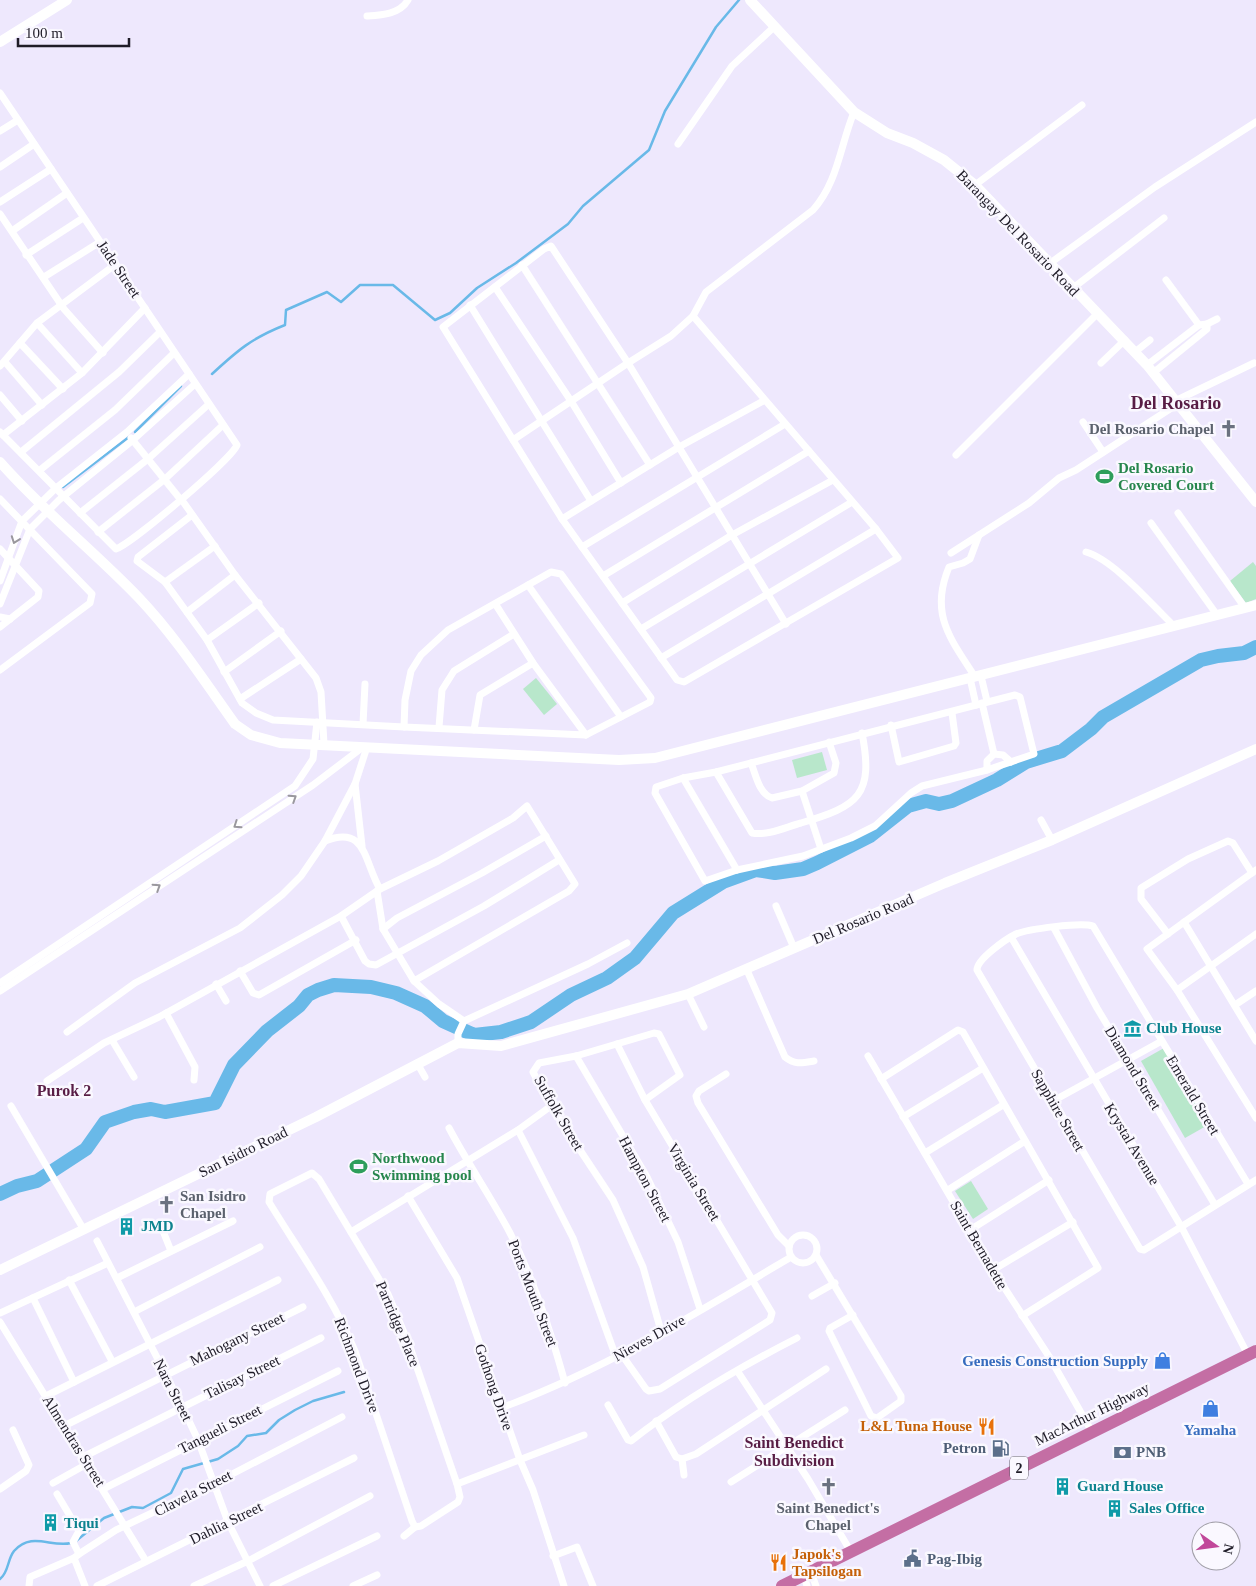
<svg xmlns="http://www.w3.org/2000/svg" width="1256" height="1586" font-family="'Times New Roman',serif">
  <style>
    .green { fill: #b8e7cb }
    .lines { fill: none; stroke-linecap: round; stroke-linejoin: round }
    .stream { stroke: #69b9e8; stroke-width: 2.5 }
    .river { stroke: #69b9e8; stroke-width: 14 }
    .street { stroke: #fff; stroke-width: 7 }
    .secondary { stroke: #fff; stroke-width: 10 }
    .highway { stroke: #c46ea4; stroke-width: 12 }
    .oneway { stroke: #9a989e }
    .labels { text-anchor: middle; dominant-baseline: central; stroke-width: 5; stroke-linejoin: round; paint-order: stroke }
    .shield { fill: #faf8ff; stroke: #605d68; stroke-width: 1 }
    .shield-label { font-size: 14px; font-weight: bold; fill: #1e1b27 }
    .street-label { font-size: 15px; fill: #1e1b27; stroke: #faf8ff }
    .worship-label { font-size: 15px; font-weight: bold; fill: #5b616d; stroke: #faf8ff; text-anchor: end }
    .leisure-label { font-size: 15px; font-weight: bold; fill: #27864d; stroke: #faf8ff; text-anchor: start }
    .culture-label { font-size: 15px; font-weight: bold; fill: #0d838f; stroke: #faf8ff; text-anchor: start }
    .shop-label { font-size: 15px; font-weight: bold; fill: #366cbe; stroke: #faf8ff; text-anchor: end }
    .food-label { font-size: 15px; font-weight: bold; fill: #c56008; stroke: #faf8ff; text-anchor: end }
    .service-label { font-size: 15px; font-weight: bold; fill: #4e5e75; stroke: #faf8ff; text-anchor: start }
    .neighbourhood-label { font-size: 16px; font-weight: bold; fill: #581d45; stroke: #faf8ff }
    .quarter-label { font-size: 18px; font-weight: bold; fill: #581d45; stroke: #faf8ff }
  </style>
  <rect width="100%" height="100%" fill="#eee8fd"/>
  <g class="green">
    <polygon points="1253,562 1256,566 1256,599 1246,603 1230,581"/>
    <polygon points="536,678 557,704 544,715 523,689"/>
    <polygon points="822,752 827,770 797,778 792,760"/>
    <polygon points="1164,1048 1208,1125 1185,1138 1141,1061"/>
    <polygon points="971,1181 988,1209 973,1219 955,1191"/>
  </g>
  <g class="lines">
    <g class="stream">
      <path d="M 212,374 C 238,350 252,338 285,325 L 286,310 L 327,292 L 341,302 L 360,285 L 393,285 L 435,320 L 450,313 L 477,288 L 516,263 L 568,224 L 583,206 L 649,150 L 665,111 L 716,27 L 739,0"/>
      <polyline points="135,432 181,386"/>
      <polyline points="63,487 129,437"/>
      <polyline points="76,1541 104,1518 132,1507 143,1508 171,1493 183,1469 218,1459 238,1446 247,1436 266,1433 279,1420 295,1410 313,1401 344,1392"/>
      <path d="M 0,1579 C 9,1572 7,1560 14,1551 C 32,1531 51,1548 71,1543"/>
    </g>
    <polyline class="river" points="0,1194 17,1186 37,1181 86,1149 105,1122 134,1112 151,1109 165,1112 215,1103 234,1065 267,1031 299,1006 308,995 318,990 334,985 371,987 396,993 425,1006 443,1021 474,1035 501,1032 531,1022 571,995 607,978 635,958 673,913 723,882 756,870 775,873 803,869 817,863 870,836 908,806 926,801 939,804 952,801 997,780 1026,762 1062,751 1091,729 1103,717 1201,660 1218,656 1244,653 1256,647"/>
    <g class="street">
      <path d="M 367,16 C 382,15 400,14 408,0"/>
      <path d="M 0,93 L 237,445 C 232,459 131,544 116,549 L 0,432"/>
      <polyline points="0,131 18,120"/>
      <polyline points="678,144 732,66 774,27"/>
      <polyline points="0,167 34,144"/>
      <polyline points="975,185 1082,105"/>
      <polyline points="0,202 51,169"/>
      <polyline points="0,214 64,309 103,353"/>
      <polyline points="12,231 67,193"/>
      <polyline points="26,255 83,218"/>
      <polyline points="1049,264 1155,187 1256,122"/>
      <polyline points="522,265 650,465"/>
      <polyline points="44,277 100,242"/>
      <polyline points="495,287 571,401 621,483"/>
      <polyline points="1073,288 1164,218"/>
      <polyline points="470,305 591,501"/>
      <polyline points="37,323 82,373"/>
      <polyline points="1207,324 1217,319"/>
      <polyline points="20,343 63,389"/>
      <polyline points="1135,352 1150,340"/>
      <polyline points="5,362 42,405"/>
      <polyline points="1101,363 1125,340"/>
      <polyline points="1147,365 1199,325 1166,280"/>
      <polyline points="0,366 37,323 116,264"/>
      <polyline points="1153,373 1207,329 1207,324 1199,325"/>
      <polyline points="0,395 22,421"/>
      <path d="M 765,400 L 679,447 L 562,519 L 677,680 L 684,682 L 898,558 L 876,529 L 693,316 L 706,292 L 813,210 C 838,182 840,146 854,112"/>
      <polyline points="1177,400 1254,363"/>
      <polyline points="1083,422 1103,452"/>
      <polyline points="3,435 82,373 145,308"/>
      <polyline points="131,438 181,500"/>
      <polyline points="513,440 443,327 544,249 551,246 628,363 671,336 693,316"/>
      <polyline points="21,452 119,372 160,332"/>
      <polyline points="956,455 1097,314"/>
      <polyline points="40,470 115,410 174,353"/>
      <polyline points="0,499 92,594 90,603 0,670"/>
      <polyline points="184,503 235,575 316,678 321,692 324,744"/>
      <polyline points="80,513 148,459 209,404"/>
      <polyline points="1178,513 1245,608"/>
      <polyline points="192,515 138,557 137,561 165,582 207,640 242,703 256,713 273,720 404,727"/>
      <polyline points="562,519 513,440 628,363 786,624"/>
      <polyline points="1151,523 1217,615"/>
      <polyline points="98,532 165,479 223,425"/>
      <polyline points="582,547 785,424"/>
      <polyline points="0,549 39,591 38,597 0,627"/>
      <path d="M 1086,552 C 1114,560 1151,604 1173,625"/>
      <polyline points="951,553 1029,503 1059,478 1076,470 1179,403"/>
      <polygon points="551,572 561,574 651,698 650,702 586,735 404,727 405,700 411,671 421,655 448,630"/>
      <polyline points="603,576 809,451"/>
      <polyline points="0,581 22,521 56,488 127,432 189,374"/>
      <polyline points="165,582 215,546"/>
      <polyline points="528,585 621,717"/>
      <polyline points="622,603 732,535 833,480"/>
      <polyline points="0,604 30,529 59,500 133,440 195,384"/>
      <polyline points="496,605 533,663 586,735"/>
      <polyline points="187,612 235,575"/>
      <polyline points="0,617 10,619"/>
      <polyline points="641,629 852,502"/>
      <polyline points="207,640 259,603"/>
      <polyline points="661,658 876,529"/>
      <polyline points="224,672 281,631"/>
      <polyline points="981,676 987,701"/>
      <path d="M 975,677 C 951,639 929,615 949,567 L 963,563 L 970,559 L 979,535"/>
      <polyline points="970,678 976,705"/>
      <polygon points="1015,695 1020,697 1034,754 987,770 922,786 911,793 875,826 851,838 803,856 737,870 705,881 655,793 656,787 683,778 716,772"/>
      <polyline points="240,699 301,659"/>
      <polyline points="982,703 994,754"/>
      <polyline points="363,724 365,684"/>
      <polyline points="891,725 899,762 954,746 956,743 952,713"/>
      <polyline points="439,727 442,690 454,671 514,634"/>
      <polyline points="474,730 480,695 533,663"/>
      <path d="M 751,763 C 756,775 759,794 772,798 L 802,791 L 834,773 L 836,763 L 829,742"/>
      <polyline points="987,770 987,761 994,754 1003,755 1011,762"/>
      <path d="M 716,772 L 752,833 C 768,836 786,827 801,823 C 859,806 874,795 862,733"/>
      <polyline points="683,778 737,870"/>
      <path d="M 355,784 L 325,841 C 367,824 364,863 380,889"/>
      <polyline points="802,791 821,849"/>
      <polyline points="1041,820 1052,840"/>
      <polyline points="362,846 355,784 367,747"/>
      <polyline points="1256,870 1147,949 1177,990 1256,1118"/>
      <polyline points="776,906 794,948"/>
      <polyline points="341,916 365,961 369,964 376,965 484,906 559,860"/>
      <polyline points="1184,922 1256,1041"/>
      <polyline points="1054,928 1097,1008 1215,1205"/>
      <polyline points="383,929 397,918 482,873 546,836"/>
      <polyline points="1168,934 1141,899 1141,888 1188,859 1228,841 1233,843 1252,873"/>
      <polyline points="1011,937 1182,1228 1248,1355"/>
      <path d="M 746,968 L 785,1057 C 795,1065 802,1063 814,1061"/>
      <polyline points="240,971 253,993 259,995 356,940"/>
      <polyline points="414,981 439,1004 464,1021"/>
      <polyline points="0,983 295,786 313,759 317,722"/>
      <polyline points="216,984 226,1001"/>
      <polyline points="1177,990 1256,934"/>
      <polyline points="0,991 313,785 363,747"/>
      <polyline points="688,994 704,1027"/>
      <polyline points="1235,1005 1256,991"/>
      <polyline points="166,1013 195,1067 194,1080"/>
      <polyline points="67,1032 135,983 240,928 282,895 301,876 325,841"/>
      <polyline points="112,1040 134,1077"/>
      <polyline points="458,1043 458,1034 464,1021 588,964 627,943"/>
      <polyline points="617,1044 645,1100 772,1313 770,1320 660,1389 649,1391 646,1389 622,1355"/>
      <polyline points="576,1056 647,1177 678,1242 700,1309"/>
      <polyline points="868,1056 993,1270 1050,1358 1092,1432"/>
      <polyline points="417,1063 425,1077"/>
      <polyline points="726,1074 699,1091 696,1096 698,1103 778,1235 789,1246"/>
      <polyline points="881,1079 958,1030 963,1032 1098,1268 1022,1316"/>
      <polyline points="47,1081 104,1043 159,1017 341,916 380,889 438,861 513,818 527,806 575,884 569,891 414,981 383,929 377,891"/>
      <polyline points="645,1100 680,1075 659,1034 654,1033 576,1056 539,1063 533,1072 551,1106 613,1200 643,1267 661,1331"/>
      <polyline points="1053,1101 1160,1042"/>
      <polyline points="11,1106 84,1230"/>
      <polyline points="903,1117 983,1068"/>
      <path d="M 449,1128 C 468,1164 491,1197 510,1233 C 534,1280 551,1332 565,1383"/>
      <polyline points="518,1130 573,1238 616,1357"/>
      <polyline points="925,1153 1003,1105"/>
      <path d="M 312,1173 L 319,1179 L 388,1294 L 410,1347 L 457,1484 L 460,1497 L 458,1502 L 421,1526 L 415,1527 L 412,1521 L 355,1351 C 333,1298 299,1251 269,1202 L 270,1194 Z"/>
      <path d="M 1248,1184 L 1093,926 C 1081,922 1028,929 1016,934 C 1006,939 977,959 977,970 L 1140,1249 L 1144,1250 L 1256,1180"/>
      <polyline points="948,1190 1025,1141"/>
      <polyline points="408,1196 457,1278 520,1460 533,1490 564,1586"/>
      <polyline points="161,1226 171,1251"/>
      <polyline points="970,1230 1049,1180"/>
      <polyline points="351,1232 518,1130 551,1106"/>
      <circle cx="803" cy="1249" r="14"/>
      <polyline points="97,1241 182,1406 198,1440 228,1522 260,1586"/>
      <polyline points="816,1255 901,1396 901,1401 877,1418 871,1416 829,1331 830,1328 853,1315"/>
      <polyline points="993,1270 1073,1222"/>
      <polyline points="117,1278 233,1221"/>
      <polyline points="69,1280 112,1361"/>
      <polyline points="812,1296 835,1283"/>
      <polyline points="33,1298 74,1382"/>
      <polyline points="134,1312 260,1247"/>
      <polyline points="0,1313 108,1263"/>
      <polyline points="0,1322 146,1561"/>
      <polyline points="738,1372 808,1479 851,1552"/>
      <polyline points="46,1396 278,1280"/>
      <path d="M 608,1405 L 628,1440 L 631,1441 C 682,1401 740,1367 797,1338"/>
      <path d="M 501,1408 C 604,1370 697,1313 791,1257"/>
      <polyline points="656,1421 676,1457 682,1459 696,1454 826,1369"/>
      <polyline points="64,1426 303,1307"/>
      <polyline points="83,1457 321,1338"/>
      <polyline points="682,1459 684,1475"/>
      <polyline points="731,1482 845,1410"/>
      <polyline points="53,1483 87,1464"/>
      <polyline points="457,1484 584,1435"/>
      <polyline points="0,1489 26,1471 29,1465 13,1430"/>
      <polyline points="103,1489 338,1371"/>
      <polyline points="57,1494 79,1531 73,1542 79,1554"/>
      <polyline points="404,1536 415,1527"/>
      <polyline points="553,1556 577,1547 593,1586"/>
      <polyline points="811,1572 816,1586"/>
      <polyline points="804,1576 807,1586"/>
      <polyline points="29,1586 30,1577 74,1558"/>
      <polyline points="85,1586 74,1558 79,1554 116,1530 213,1484 342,1417"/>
      <polyline points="97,1586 354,1458"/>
      <polyline points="194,1586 248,1561 370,1496"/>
      <polyline points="273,1586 377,1536"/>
      <polyline points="353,1586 377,1575"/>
    </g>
    <g class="secondary">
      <polyline points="750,0 854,112 887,133 913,143 944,160 975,185 1147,365 1256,502"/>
      <polyline points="0,42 67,0"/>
      <path d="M 0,462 C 43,511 94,551 139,598 C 175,636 205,682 235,724 L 251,735 L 280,743 L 619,760 L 655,758 L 1256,605"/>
      <polyline points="0,1270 316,1117 458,1043 501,1046 688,994 945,883 1052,840 1256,749"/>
    </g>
    <polyline class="highway" points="782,1586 1256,1351"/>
  </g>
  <defs><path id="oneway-chevron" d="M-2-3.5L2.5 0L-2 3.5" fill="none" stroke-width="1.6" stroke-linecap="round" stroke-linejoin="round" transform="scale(1.25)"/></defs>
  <g class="oneway">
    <use href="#oneway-chevron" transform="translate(15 540) rotate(110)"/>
    <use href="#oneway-chevron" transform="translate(293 798) rotate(-33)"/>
    <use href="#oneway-chevron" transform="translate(237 825) rotate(146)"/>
    <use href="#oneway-chevron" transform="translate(157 887) rotate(-33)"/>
  </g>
  <defs>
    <symbol id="church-bare" viewBox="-9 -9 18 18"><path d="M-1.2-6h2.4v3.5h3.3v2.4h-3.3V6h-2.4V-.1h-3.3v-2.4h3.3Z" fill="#6b7280" stroke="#faf8ff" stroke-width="2.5" paint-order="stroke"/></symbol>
    <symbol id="stadium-bare" viewBox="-9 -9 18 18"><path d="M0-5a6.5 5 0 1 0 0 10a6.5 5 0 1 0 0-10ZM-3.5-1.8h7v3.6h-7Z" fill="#2e9e5b" stroke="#faf8ff" stroke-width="2.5" paint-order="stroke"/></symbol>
    <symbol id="museum-bare" viewBox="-9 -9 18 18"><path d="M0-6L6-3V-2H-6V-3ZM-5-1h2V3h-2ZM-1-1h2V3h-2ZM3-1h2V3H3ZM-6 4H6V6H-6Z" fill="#0f9aa8" stroke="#faf8ff" stroke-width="2.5" paint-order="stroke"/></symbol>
    <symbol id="building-bare" viewBox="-9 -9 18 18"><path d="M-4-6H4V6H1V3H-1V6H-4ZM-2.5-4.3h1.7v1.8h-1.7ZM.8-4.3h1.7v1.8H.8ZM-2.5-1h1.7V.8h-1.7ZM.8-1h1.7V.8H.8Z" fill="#0f9aa8" stroke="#faf8ff" stroke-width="2.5" paint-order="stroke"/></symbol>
    <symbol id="shop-bare" viewBox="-9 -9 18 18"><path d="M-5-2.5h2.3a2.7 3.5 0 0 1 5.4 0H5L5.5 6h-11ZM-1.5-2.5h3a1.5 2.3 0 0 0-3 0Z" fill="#3f7fe0" stroke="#faf8ff" stroke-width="2.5" paint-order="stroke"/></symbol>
    <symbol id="restaurant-bare" viewBox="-9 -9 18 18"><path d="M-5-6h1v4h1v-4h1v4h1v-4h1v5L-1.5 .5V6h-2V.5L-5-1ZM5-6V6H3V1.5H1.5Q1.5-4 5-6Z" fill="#e8710a" stroke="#faf8ff" stroke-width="2.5" paint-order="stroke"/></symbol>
    <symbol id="fuel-bare" viewBox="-9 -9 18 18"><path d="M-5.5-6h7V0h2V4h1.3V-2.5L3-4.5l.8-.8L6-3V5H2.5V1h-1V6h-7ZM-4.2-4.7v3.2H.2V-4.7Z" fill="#5c6f8a" stroke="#faf8ff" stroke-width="2.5" paint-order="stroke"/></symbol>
    <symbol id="bank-bare" viewBox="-9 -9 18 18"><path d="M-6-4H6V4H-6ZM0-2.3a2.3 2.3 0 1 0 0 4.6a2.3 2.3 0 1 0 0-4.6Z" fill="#5c6f8a" stroke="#faf8ff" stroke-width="2.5" paint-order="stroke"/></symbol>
    <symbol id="civic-bare" viewBox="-9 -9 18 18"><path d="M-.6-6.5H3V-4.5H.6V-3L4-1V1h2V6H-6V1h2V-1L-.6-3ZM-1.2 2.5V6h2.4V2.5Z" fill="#5c6f8a" stroke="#faf8ff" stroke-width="2.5" paint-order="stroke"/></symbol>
  </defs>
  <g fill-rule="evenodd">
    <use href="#church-bare" x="1216" y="416" width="25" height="25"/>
    <use href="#stadium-bare" x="1092" y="464" width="25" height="25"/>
    <use href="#museum-bare" x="1120" y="1016" width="25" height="25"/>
    <use href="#stadium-bare" x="346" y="1154" width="25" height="25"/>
    <use href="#church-bare" x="154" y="1192" width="25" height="25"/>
    <use href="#building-bare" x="114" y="1214" width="25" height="25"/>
    <use href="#shop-bare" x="1150" y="1348" width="25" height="25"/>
    <use href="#shop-bare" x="1198" y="1396" width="25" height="25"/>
    <use href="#restaurant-bare" x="974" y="1414" width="25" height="25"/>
    <use href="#fuel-bare" x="988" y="1436" width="25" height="25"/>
    <use href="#bank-bare" x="1110" y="1440" width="25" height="25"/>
    <use href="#building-bare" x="1050" y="1474" width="25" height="25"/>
    <use href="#church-bare" x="816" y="1474" width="25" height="25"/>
    <use href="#building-bare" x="1102" y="1496" width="25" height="25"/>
    <use href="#building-bare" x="38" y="1510" width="25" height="25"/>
    <use href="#civic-bare" x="900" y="1546" width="25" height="25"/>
    <use href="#restaurant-bare" x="766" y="1550" width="25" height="25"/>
  </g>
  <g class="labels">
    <rect class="shield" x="1010" y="1456.5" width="18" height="23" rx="4"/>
    <g class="shield-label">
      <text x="1019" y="1468">2</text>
    </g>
    <g class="street-label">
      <text transform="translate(1018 233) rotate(46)">Barangay Del Rosario Road</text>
      <text transform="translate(119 269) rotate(56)">Jade Street</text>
      <text transform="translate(863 919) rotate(-23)">Del Rosario Road</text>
      <text transform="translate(1133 1068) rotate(59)">Diamond Street</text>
      <text transform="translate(1193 1095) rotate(59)">Emerald Street</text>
      <text transform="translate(1058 1110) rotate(60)">Sapphire Street</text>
      <text transform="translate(559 1113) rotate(60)">Suffolk Street</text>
      <text transform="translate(1132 1144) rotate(59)">Krystal Avenue</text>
      <text transform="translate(243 1152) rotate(-26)">San Isidro Road</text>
      <text transform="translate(645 1179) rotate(62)">Hampton Street</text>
      <text transform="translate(694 1182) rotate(59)">Virginia Street</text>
      <text transform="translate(979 1245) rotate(60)">Saint Bernadette</text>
      <text transform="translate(533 1293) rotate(69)">Ports Mouth Street</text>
      <text transform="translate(398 1324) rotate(67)">Partridge Place</text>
      <text transform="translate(649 1338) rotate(-29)">Nieves Drive</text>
      <text transform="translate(237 1339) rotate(-26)">Mahogany Street</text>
      <text transform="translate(357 1365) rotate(69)">Richmond Drive</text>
      <text transform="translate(242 1377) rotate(-26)">Talisay Street</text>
      <text transform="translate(494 1387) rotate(71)">Gothong Drive</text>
      <text transform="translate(173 1390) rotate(63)">Nara Street</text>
      <text transform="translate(1092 1414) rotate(-26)">MacArthur Highway</text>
      <text transform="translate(220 1429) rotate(-27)">Tangueli Street</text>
      <text transform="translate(74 1441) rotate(58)">Almendras Street</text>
      <text transform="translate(193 1493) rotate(-27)">Clavela Street</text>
      <text transform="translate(226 1523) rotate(-26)">Dahlia Street</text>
    </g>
    <g class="worship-label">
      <text x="1214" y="429">Del Rosario Chapel</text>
      <text x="180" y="1196" text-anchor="start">San Isidro<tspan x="180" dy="17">Chapel</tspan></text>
      <text x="828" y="1508" text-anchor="middle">Saint Benedict's<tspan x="828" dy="17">Chapel</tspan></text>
    </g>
    <g class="leisure-label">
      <text x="1118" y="468">Del Rosario<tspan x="1118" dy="17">Covered Court</tspan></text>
      <text x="372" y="1158">Northwood<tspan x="372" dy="17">Swimming pool</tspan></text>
    </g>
    <g class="culture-label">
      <text x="1146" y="1028">Club House</text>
      <text x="141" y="1226">JMD</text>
      <text x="1077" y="1486">Guard House</text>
      <text x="1129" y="1508">Sales Office</text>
      <text x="64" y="1523">Tiqui</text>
    </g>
    <g class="shop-label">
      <text x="1148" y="1361">Genesis Construction Supply</text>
      <text x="1210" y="1430" text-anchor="middle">Yamaha</text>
    </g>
    <g class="food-label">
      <text x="972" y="1426">L&amp;L Tuna House</text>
      <text x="792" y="1554" text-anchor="start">Japok's<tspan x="792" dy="17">Tapsilogan</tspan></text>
    </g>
    <g class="service-label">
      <text x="986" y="1448" text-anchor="end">Petron</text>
      <text x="1136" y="1452">PNB</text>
      <text x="927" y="1559">Pag-Ibig</text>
    </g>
    <g class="neighbourhood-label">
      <text x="64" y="1090">Purok 2</text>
      <text x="794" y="1442">Saint Benedict<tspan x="794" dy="18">Subdivision</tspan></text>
    </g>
    <g class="quarter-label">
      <text x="1176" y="403">Del Rosario</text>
    </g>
  </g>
  <g transform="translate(1216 1546) rotate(104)"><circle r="24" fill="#faf8ff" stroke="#a2a0a9"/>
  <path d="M0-4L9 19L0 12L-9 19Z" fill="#c1479a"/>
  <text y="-8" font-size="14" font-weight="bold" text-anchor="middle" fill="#1e1b27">N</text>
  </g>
  <path d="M18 38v8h111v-8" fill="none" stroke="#1e1b27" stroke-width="2.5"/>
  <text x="25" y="38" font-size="15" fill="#1e1b27" stroke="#faf8ff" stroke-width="4" paint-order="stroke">100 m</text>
</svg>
